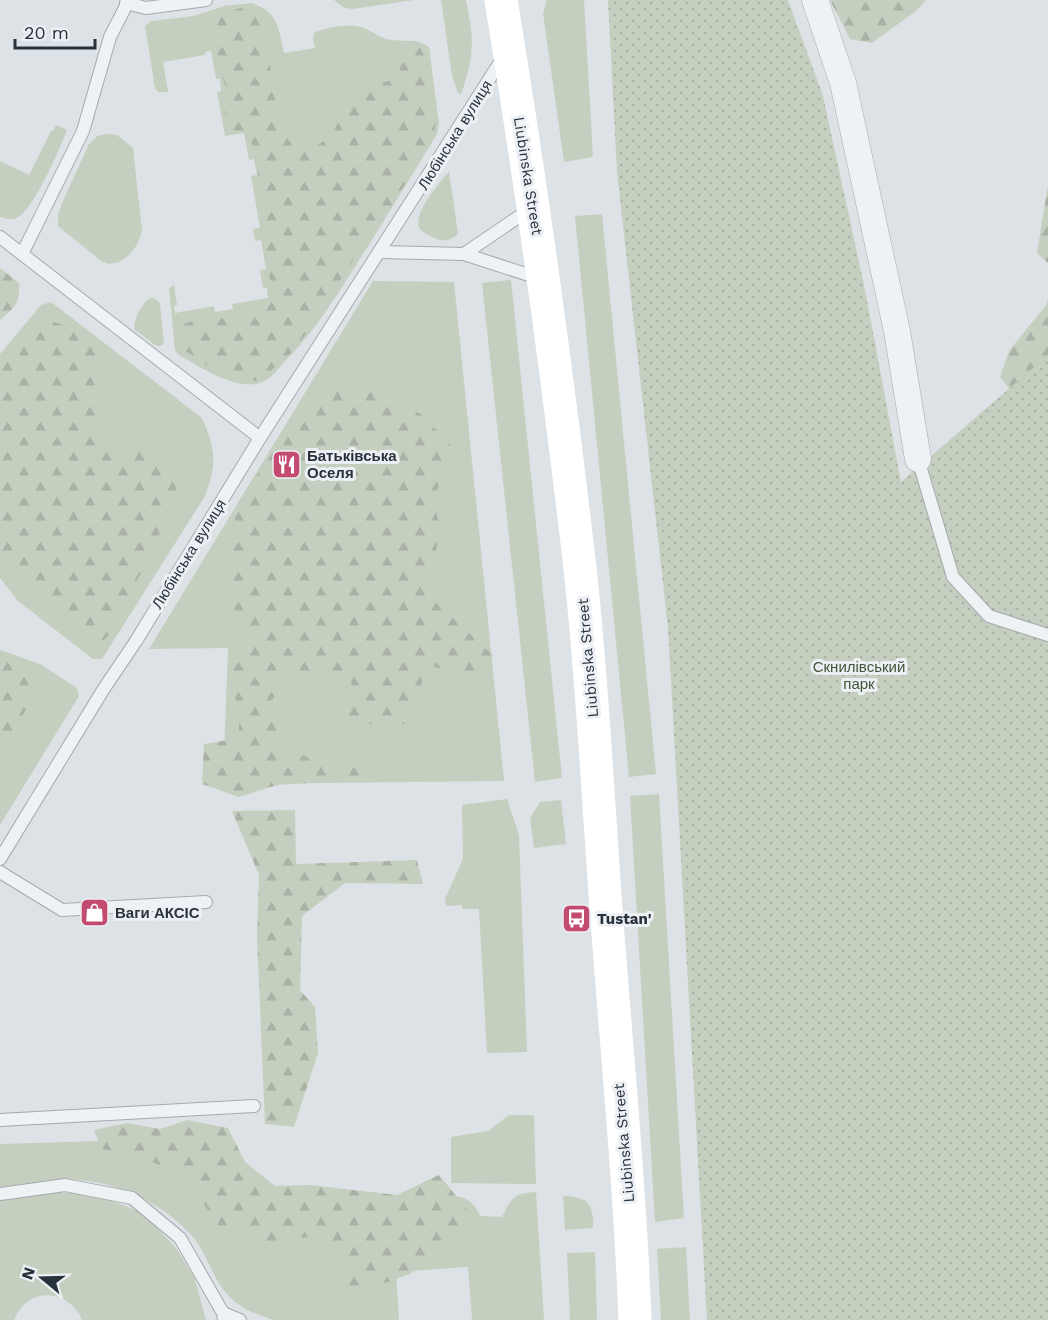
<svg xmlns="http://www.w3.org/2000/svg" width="1048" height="1320" font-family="'Work Sans',sans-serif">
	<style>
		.grass { fill: #c5cfbf }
		.forest { fill: url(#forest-firs) }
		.park { fill: url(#park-dots) }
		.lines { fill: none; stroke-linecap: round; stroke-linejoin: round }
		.lane-casing { stroke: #a3aaaf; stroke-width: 14 }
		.street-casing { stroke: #a3aaaf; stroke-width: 27 }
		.lane { stroke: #eff2f4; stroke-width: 12 }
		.street { stroke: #eff2f4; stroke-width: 26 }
		.secondary { stroke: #fff; stroke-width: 33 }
		.labels { text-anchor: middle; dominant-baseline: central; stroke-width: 6; stroke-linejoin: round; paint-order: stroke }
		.street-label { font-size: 15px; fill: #28323b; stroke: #ecf0f4 }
		.poi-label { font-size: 15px; font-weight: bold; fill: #28323b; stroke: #ecf0f4; text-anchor: start }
		.park-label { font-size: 15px; fill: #415537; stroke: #ecf0f4 }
	</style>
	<defs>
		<pattern id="forest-firs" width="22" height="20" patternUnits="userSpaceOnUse" patternTransform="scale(1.5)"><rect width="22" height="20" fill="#c5cfbf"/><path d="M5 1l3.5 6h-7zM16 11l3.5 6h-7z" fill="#a9b2a5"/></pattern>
		<pattern id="park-dots" width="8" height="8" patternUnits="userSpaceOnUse" patternTransform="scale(1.5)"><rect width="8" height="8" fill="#c5cfbf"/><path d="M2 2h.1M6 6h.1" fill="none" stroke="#a9b2a5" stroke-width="1.8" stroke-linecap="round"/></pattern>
	</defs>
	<rect width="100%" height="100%" fill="#dde2e6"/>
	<g class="grass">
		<polygon points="334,0 414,0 352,9 343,7"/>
		<path d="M441,0H466C474,41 475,54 461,94L458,93L452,76Z"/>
		<polygon points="547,0 584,0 593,157 564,162 543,13"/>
		<path d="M252,3C278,12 279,29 284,53L315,48L313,37L315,32C331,27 350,22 366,29C375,33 382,39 392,40C406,42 416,38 429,47L439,124L437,134C412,176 386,217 360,259C337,295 315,332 284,362C279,368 272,378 264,381C240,394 200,367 179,355L175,350L169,288L174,285L177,305L174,306L175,313L214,306L215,312L233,309L232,304L268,298L267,288H263L260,270L266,269L261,240L255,241L253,229L260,228L251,176L257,175L254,159L249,160L244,133L225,136L217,92L221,91L220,79H216L211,51L205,52V55L163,62L168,92H158L155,88L145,26L151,21L194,16L224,6Z"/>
		<path d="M56,125L67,130C59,150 35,207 18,217C12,221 7,219 0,217V161L29,175L51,131H53Z"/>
		<polygon points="106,134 117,135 133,148 142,231 137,245 128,256 119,262 109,264 101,261 58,226 58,214 63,201 89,144 97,136"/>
		<path d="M449,171L458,234C451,240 446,242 437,239C431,236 424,234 420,229C411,214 440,183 449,171Z"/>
		<polygon points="602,214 656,774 629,777 575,216"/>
		<polygon points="511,280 562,778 535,782 482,283"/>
		<polygon points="373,281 454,282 504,781 223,784 228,648 149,649"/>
		<path d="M150,298L155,299L160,303L164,344L160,346L155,345L134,329C134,319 141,304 150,298Z"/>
		<path d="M51,302L202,418C216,451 217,462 205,496L102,659H93L18,601L0,578V354L41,305Z"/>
		<polygon points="0,650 40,664 77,688 79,696 0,825"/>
		<polygon points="659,794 684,1218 655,1222 630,796"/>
		<polygon points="507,799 519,835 527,1052 487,1053 479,909 462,909 462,905 446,906 445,899 463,859 462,805"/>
		<polygon points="561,800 566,844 534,848 530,818 540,802"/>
		<polygon points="509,1115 534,1115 536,1184 451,1183 451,1137 488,1131"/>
		<path d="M99,1141L116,1142L212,1185L294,1233L357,1242L447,1195C463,1196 474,1200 480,1216L502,1217C512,1197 513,1194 536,1192L544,1320H472L468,1267L396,1272L399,1320H273C238,1308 226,1300 210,1266C205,1256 199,1243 191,1235C162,1202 112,1179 69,1180C46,1181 23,1185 0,1187V1144Z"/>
		<path d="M56,1192L97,1195L141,1212L176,1248L194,1277L206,1320H82C73,1296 39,1285 21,1308C18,1311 16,1316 14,1320H0V1198Z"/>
		<path d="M563,1196C587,1196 594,1204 593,1228L565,1230Z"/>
		<polygon points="686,1247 690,1320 661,1320 657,1249"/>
		<polygon points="595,1252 597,1320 570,1320 567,1253"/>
	</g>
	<g class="forest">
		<polygon points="830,0 926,0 916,11 872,43 850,39"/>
		<path d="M241,8L257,12L265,25L275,104L283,133L293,146L308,151C333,137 339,129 343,100L375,85L392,80L400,71L396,56L404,47L419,46L424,55L436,124L431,141L371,240L356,254L346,273L334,287L327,303L314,324L291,353L259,381L236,380L219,373L184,350L178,338L182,324L212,317L242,321L265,310L273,294L267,264L265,215L258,193V172L253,146L245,132L234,131C223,113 220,105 225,84L218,69V33L212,24L219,14Z"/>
		<polygon points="1048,185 1048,263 1037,253"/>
		<path d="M0,268L19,283C20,304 16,306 0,320Z"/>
		<polygon points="1048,296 1048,366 1015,396 1000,377 1009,351 1047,304"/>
		<path d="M54,322C104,338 105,370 101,415C100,423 99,435 103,442C106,446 111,449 114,451L129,447L156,450L172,463L178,483L150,560L131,589L113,632L104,640L92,642L62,618L55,616L29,590L0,566V370L12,349L39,323Z"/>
		<polygon points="336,390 377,393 421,414 456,451 433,497 440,529 428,595 493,655 479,674 455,674 429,665 404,724 365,724 335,718 338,702 352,694 351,679 325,673 290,671 270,704 283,748 310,758 373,770 388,778 277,785 239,797 202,784 204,744 239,738 239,712 230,678 245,640 234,608 230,557 237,504 309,400"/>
		<path d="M0,662C15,662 22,667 32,678L30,703L0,752Z"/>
		<polygon points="295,810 296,864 417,860 423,884 345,883 302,916 300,990 315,1007 318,1053 294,1127 265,1124 257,937 259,875 232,811"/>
		<polygon points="187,1120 228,1128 245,1162 275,1186 310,1185 397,1195 439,1175 467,1209 449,1243 410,1274 352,1295 340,1251 316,1236 286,1240 267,1252 253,1233 221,1230 201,1200 189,1174 126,1154 102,1149 94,1130 127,1123 160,1129"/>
	</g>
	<polygon class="park" points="608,0 788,0 823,96 865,290 901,482 1048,355 1048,1320 707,1320 668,628 617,171"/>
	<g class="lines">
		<defs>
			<g id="lane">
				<polyline points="126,3 146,8 206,0"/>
				<polyline points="0,237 260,438"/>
				<polyline points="381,252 464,254 541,279"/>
				<polyline points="22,254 83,131 110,37 129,0"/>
				<polyline points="464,254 530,209"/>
				<polyline points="918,459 953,577 989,616 1048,635"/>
				<polyline points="0,859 103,690 136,641 260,438 504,56"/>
				<polyline points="0,872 62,910 206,902"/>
				<polyline points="0,1120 254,1106"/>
				<polyline points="0,1194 65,1185 132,1198 180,1238 223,1313 224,1320"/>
				<polyline points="223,1313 240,1320"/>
			</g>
			<polyline id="street" points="815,0 843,83 897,331 918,459"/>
		</defs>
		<use href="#lane" class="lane-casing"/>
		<use href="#street" class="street-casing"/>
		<use href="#lane" class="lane"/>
		<use href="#street" class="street"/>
		<path class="secondary" d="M501,0C532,189 558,378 580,568C593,685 598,803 607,921C617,1054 630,1187 635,1320"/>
	</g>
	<defs>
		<symbol id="restaurant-square" viewBox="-11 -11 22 22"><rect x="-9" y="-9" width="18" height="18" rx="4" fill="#c24b6f" stroke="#ecf0f4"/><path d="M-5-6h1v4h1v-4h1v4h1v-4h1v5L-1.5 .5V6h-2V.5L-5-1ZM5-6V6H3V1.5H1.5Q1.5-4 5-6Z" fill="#fff"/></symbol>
		<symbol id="shop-square" viewBox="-11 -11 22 22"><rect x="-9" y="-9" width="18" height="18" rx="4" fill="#c24b6f" stroke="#ecf0f4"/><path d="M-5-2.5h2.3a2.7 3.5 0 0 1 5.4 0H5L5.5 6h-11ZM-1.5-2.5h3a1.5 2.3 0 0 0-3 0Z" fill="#fff"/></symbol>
		<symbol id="bus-square" viewBox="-11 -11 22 22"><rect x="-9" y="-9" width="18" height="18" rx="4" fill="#c24b6f" stroke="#ecf0f4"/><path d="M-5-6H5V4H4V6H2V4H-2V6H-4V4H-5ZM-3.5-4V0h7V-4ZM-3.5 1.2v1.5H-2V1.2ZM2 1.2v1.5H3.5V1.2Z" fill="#fff"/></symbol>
	</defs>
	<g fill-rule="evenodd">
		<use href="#restaurant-square" x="270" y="448" width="33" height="33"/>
		<use href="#shop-square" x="78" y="896" width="33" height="33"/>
		<use href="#bus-square" x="560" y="902" width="33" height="33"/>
	</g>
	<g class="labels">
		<g class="street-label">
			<text transform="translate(455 135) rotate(-58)">Любінська вулиця</text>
			<text transform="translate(528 176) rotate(81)">Liubinska Street</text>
			<text transform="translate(189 554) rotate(-58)">Любінська вулиця</text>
			<text transform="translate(588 658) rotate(-95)">Liubinska Street</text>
			<text transform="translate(624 1143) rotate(-95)">Liubinska Street</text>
		</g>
		<g class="poi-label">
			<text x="307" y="456">Батьківська<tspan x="307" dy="17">Оселя</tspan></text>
			<text x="115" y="913">Ваги АКСІС</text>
			<text x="597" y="919">Tustan'</text>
		</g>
		<g class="park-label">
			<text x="859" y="667">Скнилівський<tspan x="859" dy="17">парк</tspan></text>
		</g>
	</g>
	<g transform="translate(42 1278) rotate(289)" stroke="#ecf0f4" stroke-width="4.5" paint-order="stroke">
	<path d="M0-4.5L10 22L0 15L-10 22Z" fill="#28323b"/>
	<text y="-9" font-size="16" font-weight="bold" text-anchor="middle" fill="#28323b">N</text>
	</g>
	<path d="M15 39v9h80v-9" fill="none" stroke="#28323b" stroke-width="3"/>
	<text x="24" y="39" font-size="18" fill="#28323b" stroke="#ecf0f4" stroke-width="4.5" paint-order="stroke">20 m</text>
</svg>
